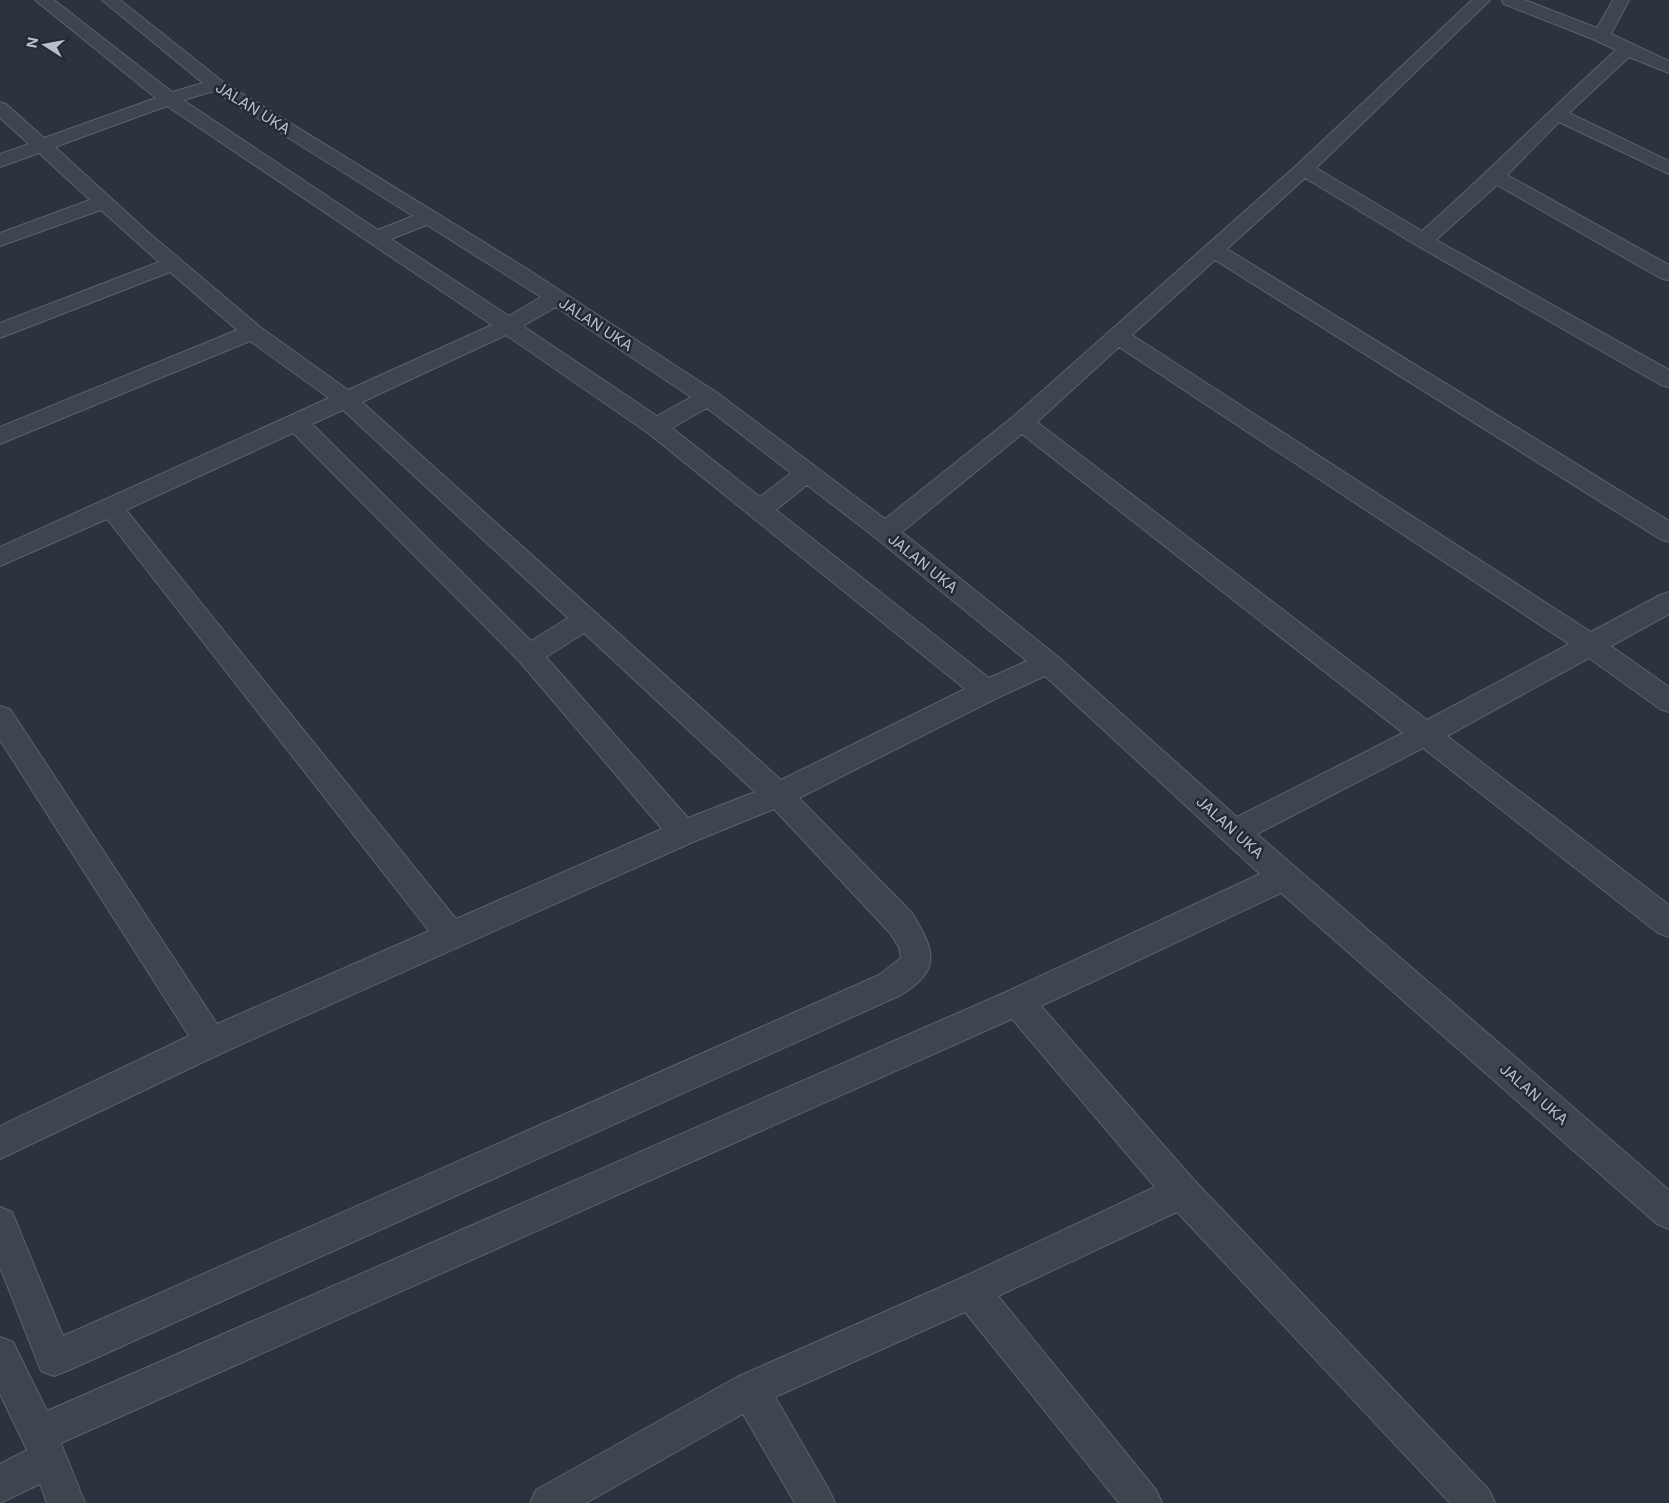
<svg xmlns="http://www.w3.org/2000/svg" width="1669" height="1503" font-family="Inter,sans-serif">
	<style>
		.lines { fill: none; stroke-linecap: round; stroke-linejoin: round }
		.minor-casing { stroke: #5b636c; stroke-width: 2 }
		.minor { fill: #3d454f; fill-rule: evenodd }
		.labels { text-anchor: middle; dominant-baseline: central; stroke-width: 5; stroke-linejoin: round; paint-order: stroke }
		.street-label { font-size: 15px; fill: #bac0c9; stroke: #222a34 }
	</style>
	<rect width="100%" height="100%" fill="#2a333e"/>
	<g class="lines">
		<defs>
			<path id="minor" d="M35,0H54L172,92L203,83L102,0H120L222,81L524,267L716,392L885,519L1014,416L1297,165L1472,0H1490L1316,168L1422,231C1488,172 1550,110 1616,50L1595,40L1504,4L1502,0H1525L1597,28L1613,0H1629L1611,34L1669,61V73L1629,57L1569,113L1669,161V174L1559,122L1507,175L1669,265V280L1662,279L1497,185L1436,240L1669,370V387L1661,385L1416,245L1305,178L1227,249L1669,521V542L1660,539L1215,260L1132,335L1591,632L1660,595L1669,592V614L1611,646L1669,687V712L1660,709L1589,658L1447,736L1669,905V937L1658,933L1423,748L1257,834L1669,1190V1229L1657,1224L1281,893L1041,1006L1194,1180L1489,1490L1495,1503H1450L1177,1212L998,1296L1156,1490L1162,1503H1119L965,1312L775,1397L829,1490L835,1503H795L743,1414L586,1503H530L536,1490L737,1377L959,1279L1155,1187L1012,1019L61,1443L85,1503H47L40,1484L0,1503V1464L27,1450L0,1394V1337L13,1342L47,1411L1006,992L1260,874L1045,676L995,699L799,798L912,913C934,950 943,969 901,995L67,1371L54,1376L41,1371L0,1267V1207L12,1212L63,1336L879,975L901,958L899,947L890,933L774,809L693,842L222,1053L0,1159V1126L189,1036L0,740V706L10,709L217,1024L429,931L107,519L0,566V547L329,398L250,341L0,444V427L237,330L170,272L0,338V323L159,262L101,210L0,246V233L90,200L39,153L0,167V154L29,144L0,118V102L6,104L44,138L156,98ZM214,91L413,216L378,230L183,100ZM167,106L492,325L348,390L260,327L149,233L55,147ZM427,225L541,297L509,316L391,239ZM556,307L691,397L657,416L523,326ZM506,335L648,433L965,689L781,780L362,402ZM1119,347L1569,644L1427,720L1037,422ZM707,408L791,473L760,497L672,428ZM343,410L568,618L531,641L312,424ZM293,433L520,662L662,829L456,919L126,510ZM1022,434L1403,733L1237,817L1057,656L902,532ZM807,485L876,538L1027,661L989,678L776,510ZM584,633L755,792L688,818L546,657Z"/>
		</defs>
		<use href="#minor" class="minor-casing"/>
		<use href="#minor" class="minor"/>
	</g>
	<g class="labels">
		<g class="street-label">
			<text transform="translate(253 108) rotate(32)">JALAN UKA</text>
			<text transform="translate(596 324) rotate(33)">JALAN UKA</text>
			<text transform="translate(923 563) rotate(39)">JALAN UKA</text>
			<text transform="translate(1230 827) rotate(42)">JALAN UKA</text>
			<text transform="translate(1534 1094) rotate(41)">JALAN UKA</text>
		</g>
	</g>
	<g transform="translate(45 45) rotate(281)" stroke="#222a34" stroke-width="4" paint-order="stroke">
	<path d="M0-4L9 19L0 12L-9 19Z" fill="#bac0c9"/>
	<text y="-8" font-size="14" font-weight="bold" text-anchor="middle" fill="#bac0c9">N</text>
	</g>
</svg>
